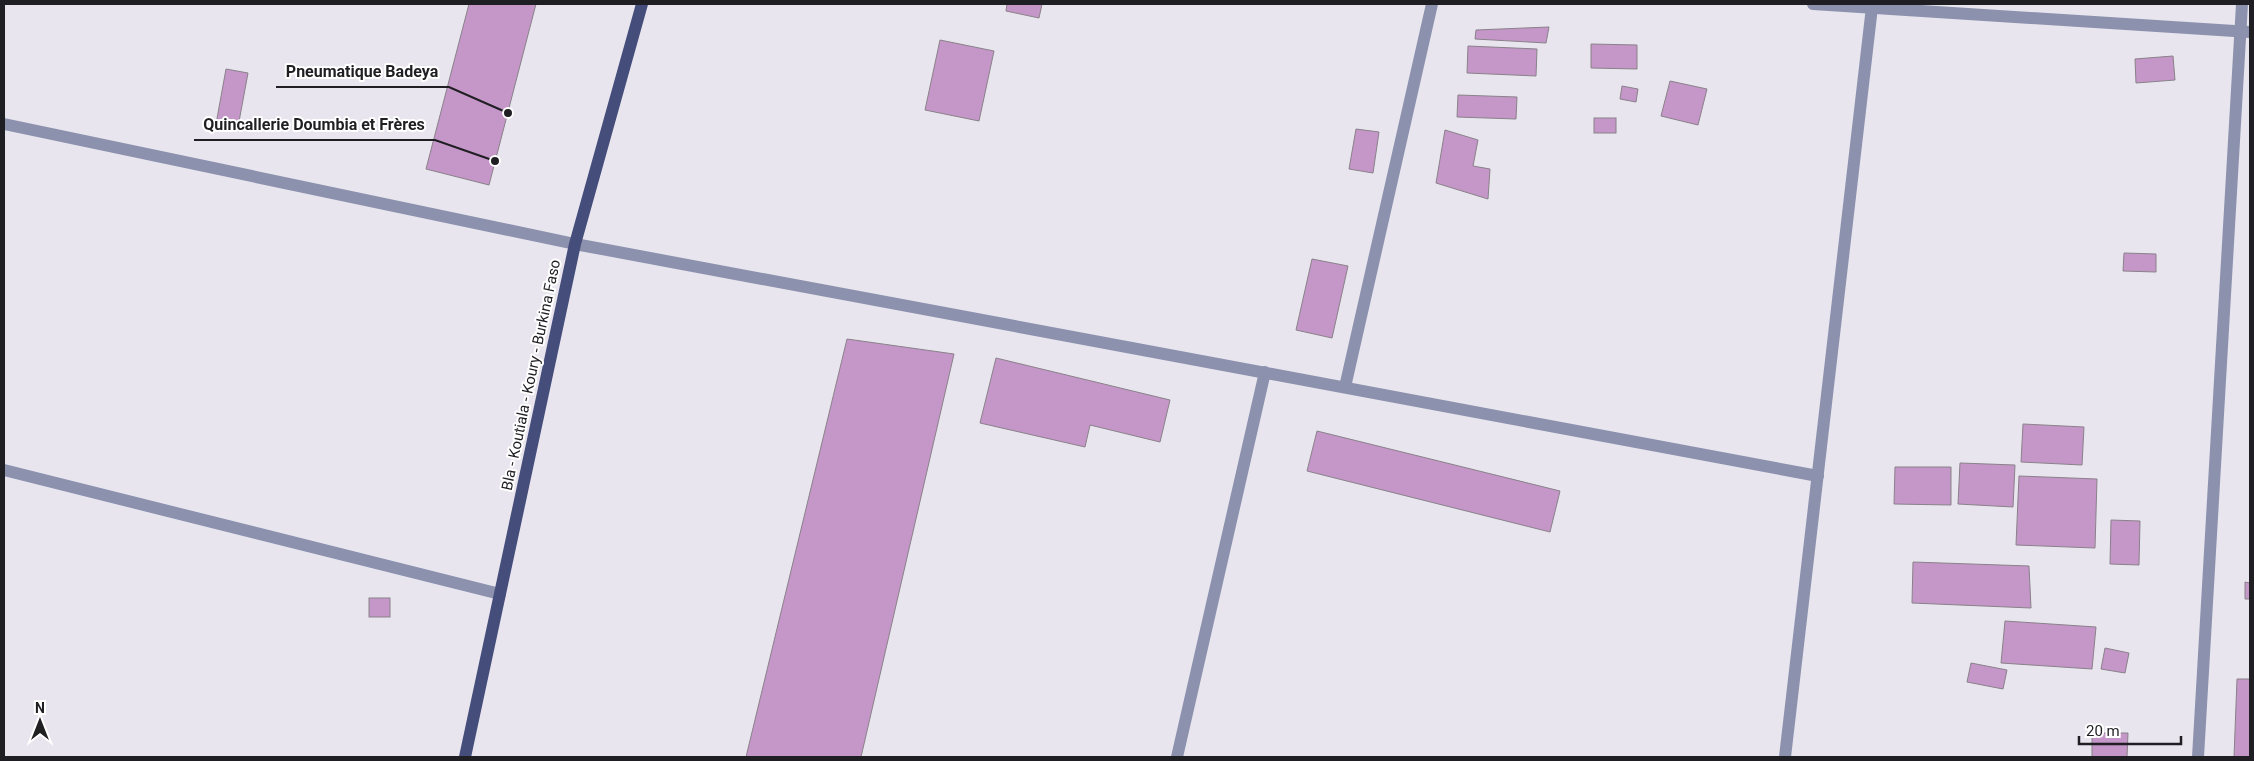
<svg xmlns="http://www.w3.org/2000/svg" width="2254" height="761" font-family="Roboto,sans-serif">
	<style>
		.building { fill: #c596c8; stroke: #898289 }
		.lines { fill: none; stroke-linecap: round; stroke-linejoin: round }
		.minor { stroke: #8c92ad; stroke-width: 12 }
		.major { stroke: #454d7a; stroke-width: 12 }
		.labels { text-anchor: middle; dominant-baseline: central; stroke-width: 4; stroke-linejoin: round; paint-order: stroke }
		.street-label { font-size: 15px; fill: #1f1e22; stroke: #fff }
		.leader { fill: none; stroke: #1f1e22; stroke-width: 2 }
		.callout-dot { fill: #1f1e22; stroke: #fff; stroke-width: 2 }
		.callout-label { font-size: 16px; text-anchor: middle; font-weight: bold; fill: #1f1e22; stroke: #fff; stroke-width: 4; stroke-linejoin: round; paint-order: stroke }
	</style>
	<rect width="100%" height="100%" fill="#e8e5ef"/>
	<g class="building">
		<polygon points="469,4 536,4 489,185 426,169"/>
		<polygon points="1007,4 1042,4 1039,18 1006,11"/>
		<polygon points="1549,27 1546,43 1475,39 1476,30"/>
		<polygon points="940,40 994,51 979,121 925,110"/>
		<polygon points="1591,44 1637,45 1637,69 1591,68"/>
		<polygon points="1468,46 1537,49 1536,76 1467,73"/>
		<polygon points="2173,56 2175,80 2136,83 2135,59"/>
		<polygon points="226,69 248,73 238,127 216,124"/>
		<polygon points="1670,81 1707,89 1698,125 1661,116"/>
		<polygon points="1622,86 1638,89 1636,102 1620,99"/>
		<polygon points="1458,95 1517,97 1516,119 1457,117"/>
		<rect x="1594" y="118" width="22" height="15"/>
		<polygon points="1356,129 1379,132 1373,173 1349,169"/>
		<polygon points="1445,130 1478,140 1473,166 1490,169 1488,199 1436,183"/>
		<polygon points="2124,253 2156,254 2156,272 2123,271"/>
		<polygon points="1312,259 1348,266 1332,338 1296,330"/>
		<polygon points="847,339 954,354 861,757 746,757"/>
		<polygon points="996,358 1170,400 1160,442 1090,425 1085,447 980,423"/>
		<polygon points="2023,424 2084,427 2082,465 2021,462"/>
		<polygon points="1317,431 1560,491 1550,532 1307,471"/>
		<polygon points="1960,463 2015,465 2013,507 1958,504"/>
		<polygon points="1895,467 1951,467 1951,505 1894,504"/>
		<polygon points="2019,476 2097,479 2095,548 2016,545"/>
		<polygon points="2111,520 2140,521 2139,565 2110,564"/>
		<polygon points="1913,562 2029,566 2031,608 1912,603"/>
		<polygon points="2245,582 2250,583 2250,599 2245,599"/>
		<rect x="369" y="598" width="21" height="19"/>
		<polygon points="2005,621 2096,627 2092,669 2001,663"/>
		<polygon points="2105,648 2129,653 2125,673 2101,669"/>
		<polygon points="1971,663 2007,670 2003,689 1967,682"/>
		<polygon points="2237,679 2250,679 2250,757 2234,757"/>
		<polygon points="2092,733 2128,733 2127,757 2092,757"/>
	</g>
	<g class="lines">
		<g class="minor">
			<polyline points="1813,4 2250,32"/>
			<polyline points="4,124 575,244 1818,476"/>
			<polyline points="1345,387 1432,4"/>
			<polyline points="4,470 500,594"/>
			<polyline points="1177,757 1265,372"/>
			<polyline points="1785,757 1872,7"/>
			<polyline points="2198,757 2242,4"/>
		</g>
		<polyline class="major" points="465,757 575,244 642,4"/>
	</g>
	<g class="labels">
		<g class="street-label">
			<text transform="translate(531 375) rotate(-78)">Bla - Koutiala - Koury - Burkina Faso</text>
		</g>
	</g>
	<path class="leader" d="M508 113L449 87H276M495 161L435 140H194"/>
	<g class="callout-dot">
		<circle cx="508" cy="113" r="5"/>
		<circle cx="495" cy="161" r="5"/>
	</g>
	<g class="callout-label">
		<text x="362" y="77">Pneumatique Badeya</text>
		<text x="314" y="130">Quincallerie Doumbia et Frères</text>
	</g>
	<rect width="2254" height="761" fill="none" stroke="#1f1e22" stroke-width="10"/>
	<g transform="translate(40 721)" stroke="#ffffff" stroke-width="4" paint-order="stroke">
	<path d="M0-4L9 19L0 12L-9 19Z" fill="#1f1e22"/>
	<text y="-8" font-size="14" font-weight="bold" text-anchor="middle" fill="#1f1e22">N</text>
	</g>
	<path d="M2079 736v8h102v-8" fill="none" stroke="#1f1e22" stroke-width="2.5"/>
	<text x="2086" y="736" font-size="15" fill="#1f1e22" stroke="#ffffff" stroke-width="4" paint-order="stroke">20 m</text>
</svg>
